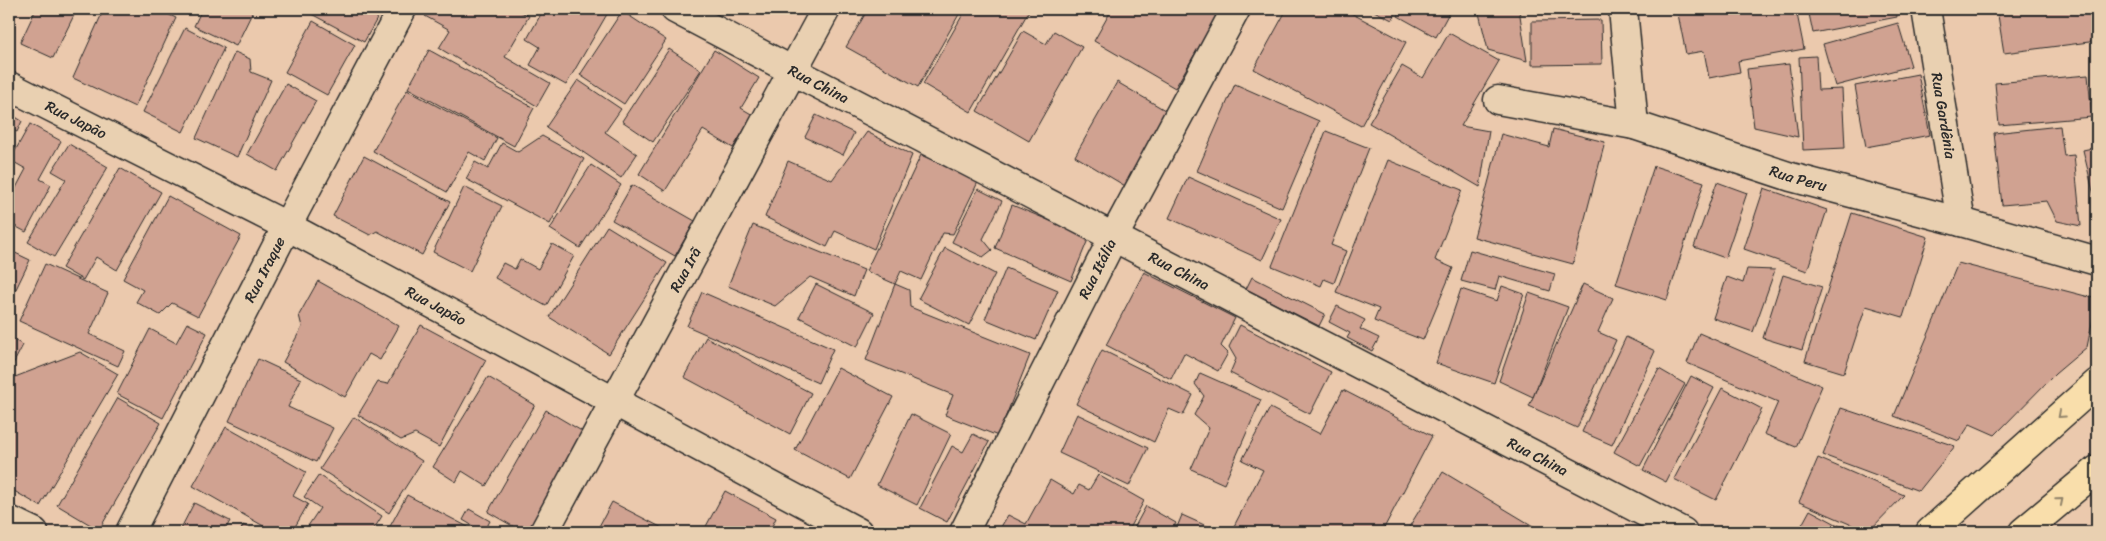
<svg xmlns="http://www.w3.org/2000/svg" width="2106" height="541" font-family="Sriracha,sans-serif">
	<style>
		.building { fill: #d0a291; stroke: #2b2b2b }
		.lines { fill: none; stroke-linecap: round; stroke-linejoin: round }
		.minor-casing { stroke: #2b2b2b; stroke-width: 31 }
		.primary-casing { stroke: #2b2b2b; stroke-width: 31 }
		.minor { stroke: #e9d0b1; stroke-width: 28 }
		.primary { stroke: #f9deab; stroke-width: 28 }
		.oneway { stroke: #92846b }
		.labels { text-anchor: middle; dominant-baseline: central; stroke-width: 4; stroke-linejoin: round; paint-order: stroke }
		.street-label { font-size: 15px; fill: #2b2b2b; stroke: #e9d0b1 }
	</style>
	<rect width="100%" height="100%" fill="#ebc9ad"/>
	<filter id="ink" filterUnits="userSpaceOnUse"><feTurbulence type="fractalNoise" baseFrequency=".02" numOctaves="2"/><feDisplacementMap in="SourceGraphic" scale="10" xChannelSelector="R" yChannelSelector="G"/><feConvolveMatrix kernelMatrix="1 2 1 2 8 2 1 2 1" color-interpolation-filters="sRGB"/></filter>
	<g filter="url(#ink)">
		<g class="building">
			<polygon points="36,9 77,9 53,58 20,43"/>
			<polygon points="104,9 157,9 176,18 135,107 73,78"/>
			<polygon points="202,9 254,9 236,46 194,26"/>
			<polygon points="302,9 367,9 366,10 378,17 364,42"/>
			<polygon points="429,9 516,9 529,16 505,57 550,83 537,106 439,48 450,30 425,16"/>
			<polygon points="532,9 610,9 566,85 530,65 540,47 527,39 541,14"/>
			<polygon points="868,9 962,9 918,87 846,47"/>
			<polygon points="966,9 1030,9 971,112 923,84"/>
			<polygon points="1112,9 1204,9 1217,16 1175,88 1094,41"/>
			<polygon points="1287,9 1343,9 1406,42 1361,126 1254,69"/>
			<polygon points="1370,9 1398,9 1392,20"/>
			<polygon points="1402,9 1451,9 1436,37 1398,16"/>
			<polygon points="1478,9 1519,9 1527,61 1488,50"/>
			<polygon points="1677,9 1796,9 1804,49 1738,61 1740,72 1709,78 1704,51 1686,54"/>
			<polygon points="1808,9 1896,9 1897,17 1813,33"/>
			<polygon points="1997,9 2096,9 2097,41 2004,53"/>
			<polygon points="622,11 666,40 624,104 580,75"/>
			<polygon points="1601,20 1602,64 1532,65 1532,21"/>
			<polygon points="313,21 355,45 327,95 285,72"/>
			<polygon points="1898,23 1911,66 1835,86 1823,44"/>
			<polygon points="185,28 224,48 183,132 143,112"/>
			<polygon points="1023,31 1046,44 1054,31 1082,47 1029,141 977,111"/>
			<polygon points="1449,33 1499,61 1461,126 1489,131 1480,187 1369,123 1402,66 1423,78"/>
			<polygon points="669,49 701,70 653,142 622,121"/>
			<polygon points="429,50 534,108 514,146 408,88"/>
			<polygon points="714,50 759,78 741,108 753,115 733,148 703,130 665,191 639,174"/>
			<polygon points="235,52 250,59 251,72 271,80 237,157 196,138"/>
			<polygon points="1816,56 1818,90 1842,89 1845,148 1803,150 1799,57"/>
			<polygon points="1789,64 1798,137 1754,127 1747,69"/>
			<polygon points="1918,74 1930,135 1866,147 1855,86"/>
			<polygon points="2088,75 2092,117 1999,125 1995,83"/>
			<polygon points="578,80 621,109 605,132 637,154 621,178 546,127"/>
			<polygon points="1117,82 1170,113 1127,187 1075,156"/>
			<polygon points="286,84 316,101 277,171 247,154"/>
			<polygon points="1235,84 1319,121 1282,208 1197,171"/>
			<polygon points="407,90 497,138 485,161 469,152 447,192 373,151"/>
			<polygon points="9,113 22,121 17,132 9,128"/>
			<polygon points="816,115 854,133 843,155 805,137"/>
			<polygon points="30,124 61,141 40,179 51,185 26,232 9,223 9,201 26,169 10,160"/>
			<polygon points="2060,126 2064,156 2074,155 2081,226 2057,221 2047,201 2002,205 1994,133"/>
			<polygon points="1553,129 1605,142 1573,264 1474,237 1501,134 1549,147"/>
			<polygon points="1326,131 1369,148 1331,245 1346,251 1334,283 1324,279 1321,286 1272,266"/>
			<polygon points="867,132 912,155 874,249 835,231 827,247 765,217 788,161 832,180"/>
			<polygon points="542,136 584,159 550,224 466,179 475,162 488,169 502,143 518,152"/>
			<polygon points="69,144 108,167 54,257 28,242 66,179 52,171"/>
			<polygon points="2097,147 2097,208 2083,150"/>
			<polygon points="921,155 978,182 953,234 943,233 921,280 901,271 895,284 866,271"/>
			<polygon points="364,156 450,202 422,255 377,231 370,235 333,216"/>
			<polygon points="1388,160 1462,190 1435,260 1453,268 1423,340 1374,321 1379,309 1336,292"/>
			<polygon points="591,165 621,185 580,248 550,229"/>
			<polygon points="1654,166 1704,182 1667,300 1616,284"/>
			<polygon points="120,168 161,192 117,270 96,257 83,280 62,268"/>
			<polygon points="1188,177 1281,219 1262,260 1169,218"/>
			<polygon points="1717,182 1747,193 1725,258 1694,247"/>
			<polygon points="632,185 695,221 675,256 612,220"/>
			<polygon points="464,187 502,206 470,271 433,252"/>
			<polygon points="1764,188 1827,210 1807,271 1744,249"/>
			<polygon points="978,189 1002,201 983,239 992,250 983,257 952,242"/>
			<polygon points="168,196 241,236 198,316 172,303 160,315 136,302 143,290 123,279"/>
			<polygon points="1012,205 1089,237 1071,281 995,248"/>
			<polygon points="1852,213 1928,237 1903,317 1866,306 1844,373 1805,361"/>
			<polygon points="753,225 864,270 854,296 810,277 775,306 728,286"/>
			<polygon points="607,226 667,263 609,354 549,317"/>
			<polygon points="552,244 574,256 546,306 495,278 503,263 515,269 520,259 538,269"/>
			<polygon points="945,248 995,274 969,325 918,299"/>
			<polygon points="9,250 30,260 16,289 9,285"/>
			<polygon points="1470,250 1555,274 1550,291 1499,276 1495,290 1461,281"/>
			<polygon points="1958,263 2097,299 2087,347 2055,374 1995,435 1970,424 1959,441 1894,416"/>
			<polygon points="45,264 108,293 89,334 125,351 118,366 19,321"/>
			<polygon points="1006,268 1058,290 1036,340 985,319"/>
			<polygon points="1747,269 1775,270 1753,332 1713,318 1727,277 1743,283"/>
			<polygon points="1144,272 1235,318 1221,346 1228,353 1218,371 1184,353 1171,379 1106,345"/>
			<polygon points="1783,275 1822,287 1802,350 1763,338"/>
			<polygon points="1252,277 1325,314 1319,326 1246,289"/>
			<polygon points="318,281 399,326 380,360 369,354 345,397 283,362 302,327 299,315"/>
			<polygon points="816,284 874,313 857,347 799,317"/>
			<polygon points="895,284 909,290 910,307 1030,355 998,436 945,415 953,395 866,360"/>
			<polygon points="1583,284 1613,298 1598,332 1616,340 1577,428 1529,406"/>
			<polygon points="1502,286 1524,294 1494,383 1436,363 1461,289 1497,301"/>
			<polygon points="702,292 833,349 818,383 687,326"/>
			<polygon points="1529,293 1568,307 1533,397 1499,381"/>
			<polygon points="1337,306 1365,320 1360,329 1379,338 1372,351 1347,338 1350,333 1329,322"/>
			<polygon points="187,323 207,333 163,418 117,394 150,329 176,343"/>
			<polygon points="421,325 486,360 439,447 415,434 401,440 358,415 378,382 388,384"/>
			<polygon points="1240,325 1331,372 1310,414 1230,373 1236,359 1229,347"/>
			<polygon points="1699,333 1822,386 1796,447 1764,434 1778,402 1687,363"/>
			<polygon points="9,337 23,345 9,372"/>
			<polygon points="706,337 811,393 790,434 684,377"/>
			<polygon points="1626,337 1655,351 1612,445 1582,432"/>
			<polygon points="1102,350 1193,395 1183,415 1169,409 1154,442 1076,404"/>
			<polygon points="80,352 118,374 40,506 9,488 9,388 15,377"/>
			<polygon points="258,359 301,379 288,407 333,428 316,462 229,421"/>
			<polygon points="838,368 893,397 850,479 795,450"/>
			<polygon points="1659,369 1685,384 1640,466 1614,452"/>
			<polygon points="1200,373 1261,400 1224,484 1191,469 1209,428 1194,415 1204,396 1195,384"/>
			<polygon points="1691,376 1714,388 1666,482 1643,470"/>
			<polygon points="488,377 535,405 486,486 462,471 456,482 433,467"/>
			<polygon points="1722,388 1762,409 1716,500 1674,479"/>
			<polygon points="1343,390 1432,436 1382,532 1237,532 1232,530 1263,470 1242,460 1270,408 1320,434"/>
			<polygon points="118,398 161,423 99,530 57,505"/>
			<polygon points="1841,408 1955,446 1919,491 1823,455"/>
			<polygon points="546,410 585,433 529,532 523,532 488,512"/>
			<polygon points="911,414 951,434 917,505 877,485"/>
			<polygon points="1077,414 1148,448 1129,486 1059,453"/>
			<polygon points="354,417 422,461 389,513 320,469"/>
			<polygon points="226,427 306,472 293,496 308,504 292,532 274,532 193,486"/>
			<polygon points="973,434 989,442 947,522 920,508 952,446 963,452"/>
			<polygon points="1818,458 1904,495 1868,532 1799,502"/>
			<polygon points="1443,472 1543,532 1406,532"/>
			<polygon points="319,475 382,516 372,532 304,532 320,508 304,497"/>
			<polygon points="1098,475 1144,501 1127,532 998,532 1008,515 1026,524 1050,480 1074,494 1079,485 1089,490"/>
			<polygon points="725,491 776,518 769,532 703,532"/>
			<polygon points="407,495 468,527 465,532 387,532"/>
			<polygon points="612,502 670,532 596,532"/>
			<polygon points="194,503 230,521 224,532 179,532"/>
			<polygon points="1146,506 1176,523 1171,532 1132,532"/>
			<polygon points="469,509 490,521 484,532 470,532 473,526 463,520"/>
			<polygon points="1810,510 1851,532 1798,532"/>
			<polygon points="1182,515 1220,532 1175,532"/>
			<polygon points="243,525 257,532 240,532"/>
		</g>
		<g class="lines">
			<defs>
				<g id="minor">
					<path id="s1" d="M675,9L793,71L1683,532"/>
					<polyline points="1623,9 1634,125"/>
					<path id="s2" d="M1926,9L1961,222"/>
					<path id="s3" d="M9,86L287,226L858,532"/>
					<path id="s4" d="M1498,100L1634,125L1791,177L1961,222L2097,261"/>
					<polyline points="9,520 34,532"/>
					<path id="s5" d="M130,532L287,226L402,9"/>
					<path id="s6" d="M544,532L826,9"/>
					<path id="s7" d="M964,532L1113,238L1236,9"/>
				</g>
				<g id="primary">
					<polyline points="1930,532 2097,383"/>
					<polyline points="2023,532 2097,470"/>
				</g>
			</defs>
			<use href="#minor" class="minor-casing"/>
			<use href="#primary" class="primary-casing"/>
			<use href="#minor" class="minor"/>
			<use href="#primary" class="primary"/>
		</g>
		<defs><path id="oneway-chevron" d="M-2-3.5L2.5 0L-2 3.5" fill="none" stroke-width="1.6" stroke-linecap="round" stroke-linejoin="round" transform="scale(1.25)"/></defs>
		<g class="oneway">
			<use href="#oneway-chevron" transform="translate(2061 415) rotate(138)"/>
			<use href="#oneway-chevron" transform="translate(2060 501) rotate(-40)"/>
		</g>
	</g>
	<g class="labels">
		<g class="street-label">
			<text stroke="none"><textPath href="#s1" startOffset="162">Rua China</textPath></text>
			<text stroke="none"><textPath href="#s2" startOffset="108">Rua Gardênia</textPath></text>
			<text stroke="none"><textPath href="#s3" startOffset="75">Rua Japão</textPath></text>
			<text stroke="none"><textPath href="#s4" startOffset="311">Rua Peru</textPath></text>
			<text stroke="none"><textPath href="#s7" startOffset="295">Rua Itália</textPath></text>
			<text stroke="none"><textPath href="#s5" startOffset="295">Rua Iraque</textPath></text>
			<text stroke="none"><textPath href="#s6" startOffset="298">Rua Irã</textPath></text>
			<text stroke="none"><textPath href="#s1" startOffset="568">Rua China</textPath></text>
			<text stroke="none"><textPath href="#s3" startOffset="480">Rua Japão</textPath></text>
			<text stroke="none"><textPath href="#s1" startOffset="972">Rua China</textPath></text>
		</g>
	</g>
	<rect width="2106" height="541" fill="none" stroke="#e9d0b1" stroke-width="30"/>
	<rect x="15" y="15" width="2076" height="511" fill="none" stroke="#2b2b2b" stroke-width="2" filter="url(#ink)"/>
</svg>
